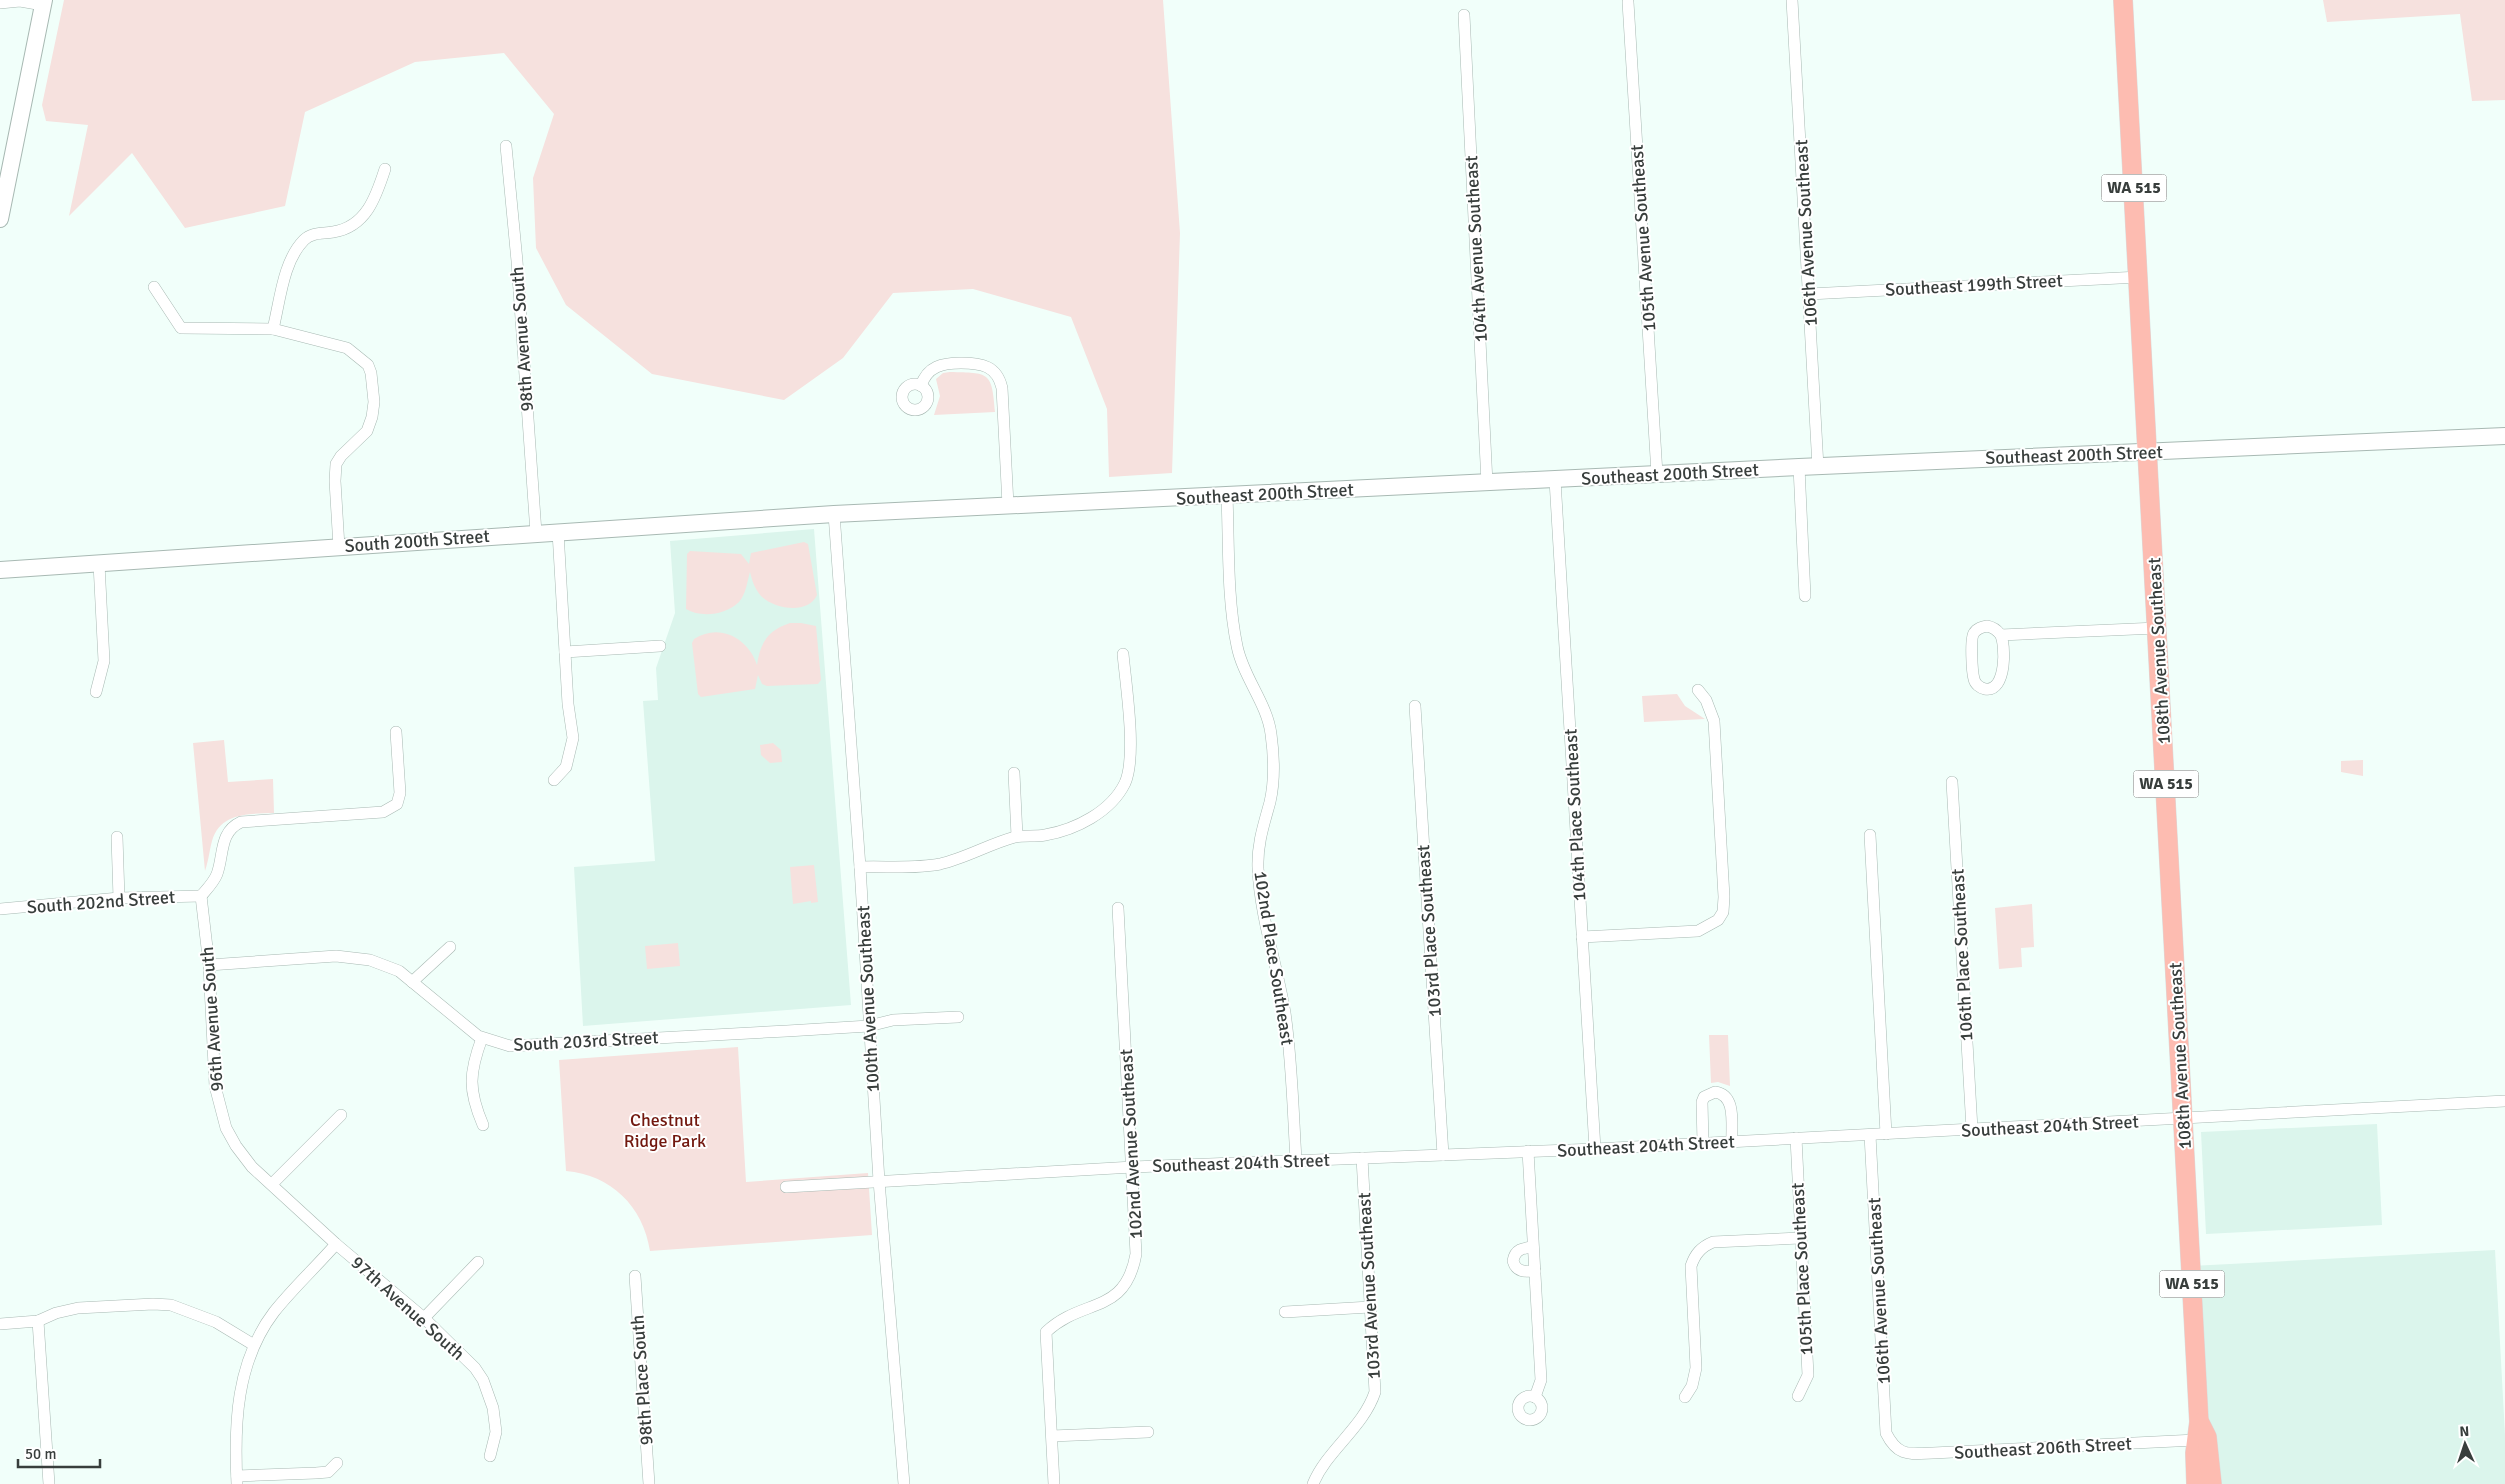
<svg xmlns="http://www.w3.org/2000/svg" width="2505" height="1484" font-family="Signika,sans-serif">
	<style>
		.built { fill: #dbf5ec }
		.green { fill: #f6e1de }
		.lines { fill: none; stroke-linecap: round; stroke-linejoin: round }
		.street-casing { stroke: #a8b9b3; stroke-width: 12 }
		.secondary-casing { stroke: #a8b9b3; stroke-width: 18 }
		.primary-casing { stroke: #dbdcdc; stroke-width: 20 }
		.street { stroke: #fff; stroke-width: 11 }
		.secondary { stroke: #fff; stroke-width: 16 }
		.primary { stroke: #fdbcb1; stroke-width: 19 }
		.labels { text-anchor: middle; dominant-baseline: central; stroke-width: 4; stroke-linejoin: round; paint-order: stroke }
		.shield { fill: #fff; stroke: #747876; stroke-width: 1 }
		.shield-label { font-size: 16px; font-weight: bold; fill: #383e3c }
		.street-label { font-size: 18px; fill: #383e3c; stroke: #fff }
		.park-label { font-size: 18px; fill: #72180f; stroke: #fff }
	</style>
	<rect width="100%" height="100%" fill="#f1fffa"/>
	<g class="built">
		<polygon points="814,529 851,1005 583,1026 574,867 655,861 643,701 658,700 656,668 675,613 670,541"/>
		<polygon points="2377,1124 2382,1225 2206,1234 2201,1132"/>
		<polygon points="2495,1250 2505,1435 2505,1484 2203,1484 2191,1266"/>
	</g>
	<g class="green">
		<polygon points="64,0 1163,0 1180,233 1172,473 1109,477 1107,409 1071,317 973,289 893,293 843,358 784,400 652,374 566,305 536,248 533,178 554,114 504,53 415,62 305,112 285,206 185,228 132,153 69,216 88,125 46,121 42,105"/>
		<polygon points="2323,0 2505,0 2505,100 2472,101 2460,14 2327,22"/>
		<path d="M950,372C989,373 992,371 995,412L934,415L940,396L936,379L943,373Z"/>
		<path d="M804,542L808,544L817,595C808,615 774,609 761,596C755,589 752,581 750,572C747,582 746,594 739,602C726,615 701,618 686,609L687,554L690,551L741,554L749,564L751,553Z"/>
		<path d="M790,623H801L816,626L821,680L818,684L767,686L762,684L758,675L755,689L701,697L698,694L692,643L694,639C720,622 749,639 757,665C760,643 768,630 790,623Z"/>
		<polygon points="1677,694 1685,706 1705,719 1644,722 1642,696"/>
		<path d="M224,740L228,782L273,779L274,813C250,814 220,812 212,841C209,852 209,859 205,871L193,743Z"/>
		<polygon points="773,743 781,750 782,762 770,763 761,755 760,745"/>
		<polygon points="2363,760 2363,776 2341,772 2341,761"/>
		<polygon points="814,865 818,902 811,903 811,901 793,904 790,867"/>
		<polygon points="2032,904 2034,947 2021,948 2022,967 1999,969 1995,908"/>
		<polygon points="678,943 680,966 647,969 645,946"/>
		<polygon points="1709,1035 1728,1035 1730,1086 1718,1082 1711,1083"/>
		<path d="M738,1047L746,1182L868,1173L872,1235L650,1251C643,1206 611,1175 566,1171L559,1060Z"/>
	</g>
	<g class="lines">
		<defs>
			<g id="street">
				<polyline points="1792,0 1818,467"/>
				<polyline points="1628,2 1657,474"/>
				<polyline points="0,3 20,1 43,5"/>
				<polyline points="1464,15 1487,483"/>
				<polyline points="506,146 517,261 536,533"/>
				<polyline points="154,287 181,328 273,329 347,348 368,365 371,373 374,402 372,417 367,431 341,456 336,464 335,481 339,547"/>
				<polyline points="1809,294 2139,277"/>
				<path d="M273,329C280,301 283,261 304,240C312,232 323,234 333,232C366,227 376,197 385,169"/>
				<circle cx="915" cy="397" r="13"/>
				<path d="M921,386C927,366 943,363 961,363C982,363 997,366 1002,388L1008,505"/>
				<polyline points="1799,467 1805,596"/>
				<polyline points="1555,480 1595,1149"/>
				<path d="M1227,496C1229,545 1227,598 1237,646C1243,677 1267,703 1271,734C1274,756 1275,780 1270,802C1264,824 1257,844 1258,868C1260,917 1277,964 1285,1013C1292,1061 1293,1111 1296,1160"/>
				<polyline points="834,514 860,867 879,1181 904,1484"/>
				<path d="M1987,626C1992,627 1996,629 2000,634C2006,643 2007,693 1985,689C1980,688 1975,684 1974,679C1972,672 1970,638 1974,633C1977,628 1982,627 1987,626Z"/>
				<polyline points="2001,635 2157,628"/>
				<polyline points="565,652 660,646"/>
				<polyline points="96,692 104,661 99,564"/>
				<polyline points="1415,706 1443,1155"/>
				<polyline points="1014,773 1017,836"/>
				<polyline points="554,780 566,767 573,738 568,704 558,532"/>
				<polyline points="1952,782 1972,1129"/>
				<polyline points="1870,835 1886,1134"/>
				<polyline points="117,837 119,898"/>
				<path d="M860,867C885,866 915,869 940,864C966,858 989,844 1015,837C1025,835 1035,837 1045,835C1075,830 1111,812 1125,783C1137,756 1126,686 1123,654"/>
				<polyline points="201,896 209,965 215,1086 226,1128 236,1146 252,1167 336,1244 424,1318 475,1368 483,1380 493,1408 496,1432 490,1456"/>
				<path d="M201,896C207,889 214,882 217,874C224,855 219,832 241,822L383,812L397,804L400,793L396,732"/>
				<polyline points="0,909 119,898 201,896"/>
				<polyline points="1582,937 1698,931 1718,920 1723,912 1724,897 1714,721 1706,700 1698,690"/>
				<polyline points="209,965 336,956 370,960 399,971 478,1036 510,1046 787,1031 869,1026 893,1020 958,1017"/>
				<polyline points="412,982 450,947"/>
				<path d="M482,1038C469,1073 468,1090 483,1125"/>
				<path d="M1870,1135L1886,1433C1898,1457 1909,1454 1933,1453L2196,1440"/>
				<polyline points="1796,1138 1808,1375 1798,1396"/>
				<path d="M1703,1143L1702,1102L1704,1097L1715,1092C1737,1095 1731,1125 1732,1142"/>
				<polyline points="1528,1151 1541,1380 1535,1397"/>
				<polyline points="272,1184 341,1115"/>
				<polyline points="786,1187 1133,1167 1595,1149 2505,1101"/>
				<path d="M1533,1247C1523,1248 1515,1249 1513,1261C1516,1272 1525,1272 1535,1271"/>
				<polyline points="635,1276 649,1484"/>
				<polyline points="1285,1312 1370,1307"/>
				<polyline points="424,1318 478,1262"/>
				<polyline points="38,1321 49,1484"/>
				<polyline points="0,1324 38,1321 56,1313 78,1308 153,1304 171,1305 216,1322 254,1345"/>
				<circle cx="1530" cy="1408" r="12"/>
				<path d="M1685,1397L1692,1386L1696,1368L1691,1266C1695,1254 1701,1247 1713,1242L1800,1238"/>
				<polyline points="1052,1436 1148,1432"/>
				<polyline points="237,1476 316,1473 328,1472 337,1463"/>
				<path d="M237,1484C234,1424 236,1362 274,1312C293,1288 316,1267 336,1244"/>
				<path d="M1054,1484L1046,1332C1083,1297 1125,1316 1136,1254L1118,908"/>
				<path d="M1313,1484C1327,1450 1363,1428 1375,1392L1362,1158"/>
			</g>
			<g id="secondary">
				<polyline points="0,219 44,0"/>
				<polyline points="0,570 834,514 1799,467 2505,436"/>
			</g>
			<g id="primary">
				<polyline points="2123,0 2199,1422 2195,1453 2196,1484"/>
				<polyline points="2200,1423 2207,1437 2212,1484"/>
			</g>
		</defs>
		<use href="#street" class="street-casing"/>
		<use href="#secondary" class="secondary-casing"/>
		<use href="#primary" class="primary-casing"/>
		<use href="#street" class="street"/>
		<use href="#secondary" class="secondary"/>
		<use href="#primary" class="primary"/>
	</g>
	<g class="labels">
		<g class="shield">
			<rect x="2101.5" y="174.5" width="65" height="27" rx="4"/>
			<rect x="2133.5" y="770.5" width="65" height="27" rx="4"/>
			<rect x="2159.5" y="1270.5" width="65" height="27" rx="4"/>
		</g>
		<g class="shield-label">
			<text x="2134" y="188">WA 515</text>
			<text x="2166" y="784">WA 515</text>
			<text x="2192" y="1284">WA 515</text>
		</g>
		<g class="street-label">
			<text transform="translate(1806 233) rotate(-93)">106th Avenue Southeast</text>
			<text transform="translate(1643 238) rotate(-94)">105th Avenue Southeast</text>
			<text transform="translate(1476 249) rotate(-93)">104th Avenue Southeast</text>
			<text transform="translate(1974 285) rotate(-3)">Southeast 199th Street</text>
			<text transform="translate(522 339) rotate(-94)">98th Avenue South</text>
			<text transform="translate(2074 455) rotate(-2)">Southeast 200th Street</text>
			<text transform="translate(1670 474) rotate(-3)">Southeast 200th Street</text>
			<text transform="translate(1265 494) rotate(-3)">Southeast 200th Street</text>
			<text transform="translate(417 541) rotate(-4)">South 200th Street</text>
			<text transform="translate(2159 651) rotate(-93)">108th Avenue Southeast</text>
			<text transform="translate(1575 815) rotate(-93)">104th Place Southeast</text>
			<text transform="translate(101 902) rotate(-4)">South 202nd Street</text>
			<text transform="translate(1429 931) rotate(-94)">103rd Place Southeast</text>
			<text transform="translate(1962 955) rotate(-93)">106th Place Southeast</text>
			<text transform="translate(1274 958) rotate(81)">102nd Place Southeast</text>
			<text transform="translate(868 999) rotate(-93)">100th Avenue Southeast</text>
			<text transform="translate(212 1019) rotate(-94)">96th Avenue South</text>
			<text transform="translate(586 1041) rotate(-3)">South 203rd Street</text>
			<text transform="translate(2180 1056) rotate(-93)">108th Avenue Southeast</text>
			<text transform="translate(2050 1126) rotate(-3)">Southeast 204th Street</text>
			<text transform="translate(1131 1144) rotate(-93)">102nd Avenue Southeast</text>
			<text transform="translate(1646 1146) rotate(-3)">Southeast 204th Street</text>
			<text transform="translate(1241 1163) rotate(-2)">Southeast 204th Street</text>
			<text transform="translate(1802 1269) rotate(-93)">105th Place Southeast</text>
			<text transform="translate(1369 1286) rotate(-93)">103rd Avenue Southeast</text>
			<text transform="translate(1879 1291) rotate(-93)">106th Avenue Southeast</text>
			<text transform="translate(408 1308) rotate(42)">97th Avenue South</text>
			<text transform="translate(642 1380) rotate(-94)">98th Place South</text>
			<text transform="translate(2043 1448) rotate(-3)">Southeast 206th Street</text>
		</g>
		<g class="park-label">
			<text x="665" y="1120">Chestnut<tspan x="665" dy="21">Ridge Park</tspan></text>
		</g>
	</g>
	<g transform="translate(2465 1444) rotate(357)" stroke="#ffffff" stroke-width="4" paint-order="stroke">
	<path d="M0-4L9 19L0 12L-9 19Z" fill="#383e3c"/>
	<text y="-8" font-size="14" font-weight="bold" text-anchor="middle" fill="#383e3c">N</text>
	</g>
	<path d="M18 1459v8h82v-8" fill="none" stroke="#383e3c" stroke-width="2.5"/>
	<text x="25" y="1459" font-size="15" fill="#383e3c" stroke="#ffffff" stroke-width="4" paint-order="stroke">50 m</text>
</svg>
